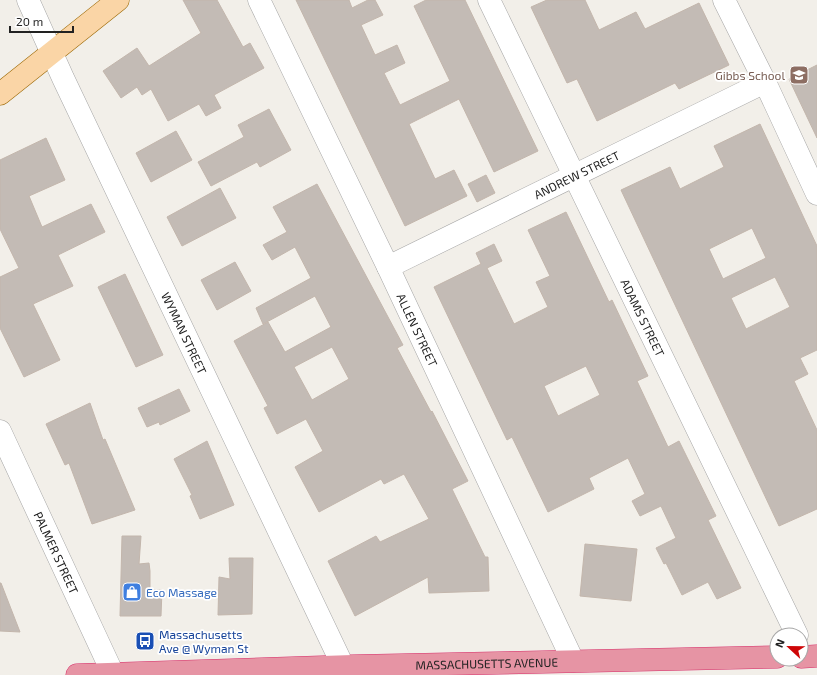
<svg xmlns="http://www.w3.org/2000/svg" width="817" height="675" font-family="'Exo 2',sans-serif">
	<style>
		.building { fill: #c3bbb5; stroke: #c3b6ac; fill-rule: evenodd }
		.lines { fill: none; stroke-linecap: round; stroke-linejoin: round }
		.minor-casing { stroke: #a6a6a6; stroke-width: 23 }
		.major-casing { stroke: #9c6804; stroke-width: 23 }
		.highway-casing { stroke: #d72f6a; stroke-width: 23 }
		.minor { stroke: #fff; stroke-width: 22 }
		.major { stroke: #fad5a6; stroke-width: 22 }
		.highway { stroke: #e694a4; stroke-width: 22 }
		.labels { text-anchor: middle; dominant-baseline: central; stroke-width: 3.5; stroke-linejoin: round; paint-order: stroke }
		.education-label { font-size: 12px; fill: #785e54; stroke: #fff; text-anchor: end }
		.street-label { font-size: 12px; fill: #222; stroke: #fff }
		.shop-label { font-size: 12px; fill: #366cbe; stroke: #fff; text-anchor: start }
		.transit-label { font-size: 12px; fill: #164399; stroke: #fff; text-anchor: start }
	</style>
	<rect width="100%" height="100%" fill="#f2efe9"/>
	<g class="building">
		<polygon points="183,0 217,0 243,47 250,43 264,68 214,95 221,108 206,116 199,104 168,121 151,89 142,95 137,87 121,98 103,71 137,48 149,66 201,33"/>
		<polygon points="296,0 349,0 352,8 368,0 375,0 383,15 361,25 375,55 397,45 405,63 384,73 400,105 450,81 414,6 426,0 465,0 538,151 494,172 459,99 409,124 435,179 454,170 467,196 405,226"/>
		<polygon points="547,0 585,0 599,30 636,12 645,29 699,3 729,65 679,89 675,83 597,121 577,79 567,83 531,7"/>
		<polygon points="817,65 817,138 789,79"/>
		<polygon points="269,109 291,150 260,167 257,162 211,186 198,162 244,137 238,125"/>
		<path d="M760,124L817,246V350L800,358L808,374L794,381L817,430V509L779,526L621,190L670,167L680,189L724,167L714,146ZM752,228L766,258L723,279L709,249ZM775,277L790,307L746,329L731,298Z"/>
		<polygon points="176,131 192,160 151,182 136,153"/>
		<polygon points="46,138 65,180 29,196 42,227 91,204 105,232 58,255 73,286 33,304 60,360 24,377 0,328 0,277 19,268 0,229 0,160"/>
		<polygon points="486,175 495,193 477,202 468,184"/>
		<path d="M317,184L403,345L397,348L431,412L432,411L468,481L452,489L485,557H488L489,591L429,593L428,577L355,616L328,561L376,536L380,542L429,519L404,474L384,484L381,479L319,512L295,467L323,451L306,419L277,434L264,408L268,406L234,341L268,322L285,352L331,327L315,296L263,324L256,308L311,278L295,247L272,260L263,245L287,232L273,207ZM332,347L349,379L312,400L294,367Z"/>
		<polygon points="220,188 236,218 182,246 167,217"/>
		<path d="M566,212L609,302L612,300L648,376L637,381L668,447L679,441L716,516L708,520L741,588L717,599L708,582L682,595L666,563L664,564L656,548L676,538L661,506L640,516L632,501L645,494L628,458L589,478L594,489L548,512L512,437L507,440L434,287L481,264L476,253L494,244L502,261L487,268L514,324L548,307L536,282L550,276L528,230ZM586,366L600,395L558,416L544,386Z"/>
		<polygon points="235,262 251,291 217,310 201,280"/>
		<polygon points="125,274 163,355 136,367 98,287"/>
		<polygon points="179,389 190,411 160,425 159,422 147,427 138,408"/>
		<polygon points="90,403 103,440 105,439 135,510 92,524 69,463 65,465 46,424"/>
		<polygon points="207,441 234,505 200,519 190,496 192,495 174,459"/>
		<polygon points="122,536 141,536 139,564 149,563 150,571 150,590 162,590 161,616 120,616"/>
		<polygon points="585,544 637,549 631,601 580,596"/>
		<polygon points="229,558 253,558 252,614 218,615 219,577 230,579"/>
		<polygon points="0,583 1,583 20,632 0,631"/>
	</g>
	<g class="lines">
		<defs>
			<g id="minor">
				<path id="s1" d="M28,0L63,78L343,666"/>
				<path id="s2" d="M259,0L388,267L573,661"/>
				<path id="s3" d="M489,0L797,635"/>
				<polyline points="724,0 765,82 817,194"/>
				<path id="s4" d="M388,267L765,82"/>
				<path id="s5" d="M0,431L113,674"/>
			</g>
			<polyline id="major" points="0,94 118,0"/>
			<g id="highway">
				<polyline points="801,657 817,656"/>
				<path id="s6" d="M77,675L353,666L777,657"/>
			</g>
		</defs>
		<use href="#minor" class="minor-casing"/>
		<use href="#major" class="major-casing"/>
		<use href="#highway" class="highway-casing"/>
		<use href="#minor" class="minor"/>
		<use href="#major" class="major"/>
		<use href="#highway" class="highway"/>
	</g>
	<defs>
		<symbol id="school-square" viewBox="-11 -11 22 22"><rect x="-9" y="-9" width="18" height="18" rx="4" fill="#8d6e63" stroke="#fff"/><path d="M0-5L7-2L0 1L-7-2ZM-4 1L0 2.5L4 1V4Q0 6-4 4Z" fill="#fff"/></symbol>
		<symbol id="shop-square" viewBox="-11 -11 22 22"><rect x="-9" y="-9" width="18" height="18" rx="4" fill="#3f7fe0" stroke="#fff"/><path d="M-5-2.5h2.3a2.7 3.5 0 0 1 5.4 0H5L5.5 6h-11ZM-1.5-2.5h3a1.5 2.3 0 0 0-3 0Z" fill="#fff"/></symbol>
		<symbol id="bus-square" viewBox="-11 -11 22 22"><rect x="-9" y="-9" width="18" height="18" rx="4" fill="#1a4fb4" stroke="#fff"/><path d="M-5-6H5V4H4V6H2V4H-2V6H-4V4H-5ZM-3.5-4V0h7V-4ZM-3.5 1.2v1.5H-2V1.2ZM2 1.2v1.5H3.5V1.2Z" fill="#fff"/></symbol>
	</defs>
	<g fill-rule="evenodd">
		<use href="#school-square" x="788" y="64" width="22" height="22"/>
		<use href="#shop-square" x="121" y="581" width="22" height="22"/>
		<use href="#bus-square" x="134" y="630" width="22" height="22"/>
	</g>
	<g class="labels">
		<g class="education-label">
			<text x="785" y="75">Gibbs School</text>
		</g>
		<g class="street-label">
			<text stroke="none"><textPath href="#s4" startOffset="210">ANDREW STREET</textPath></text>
			<text stroke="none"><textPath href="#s3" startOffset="353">ADAMS STREET</textPath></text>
			<text stroke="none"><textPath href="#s2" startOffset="366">ALLEN STREET</textPath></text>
			<text stroke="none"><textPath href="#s1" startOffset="368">WYMAN STREET</textPath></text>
			<text stroke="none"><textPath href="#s5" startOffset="134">PALMER STREET</textPath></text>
			<text stroke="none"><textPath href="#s6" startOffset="410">MASSACHUSETTS AVENUE</textPath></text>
		</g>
		<g class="shop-label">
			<text x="146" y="592">Eco Massage</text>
		</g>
		<g class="transit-label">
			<text x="159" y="634">Massachusetts<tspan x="159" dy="14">Ave @ Wyman St</tspan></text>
		</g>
	</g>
	<g transform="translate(789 647) rotate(292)"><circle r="19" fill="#ffffff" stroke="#a7a7a7"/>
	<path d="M0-3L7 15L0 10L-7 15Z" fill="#ce0607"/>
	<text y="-6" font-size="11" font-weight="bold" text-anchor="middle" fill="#222222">N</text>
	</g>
	<path d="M10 26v6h63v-6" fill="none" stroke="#222222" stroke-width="2"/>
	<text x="16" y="26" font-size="12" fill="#222222" stroke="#ffffff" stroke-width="3" paint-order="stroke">20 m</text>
</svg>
